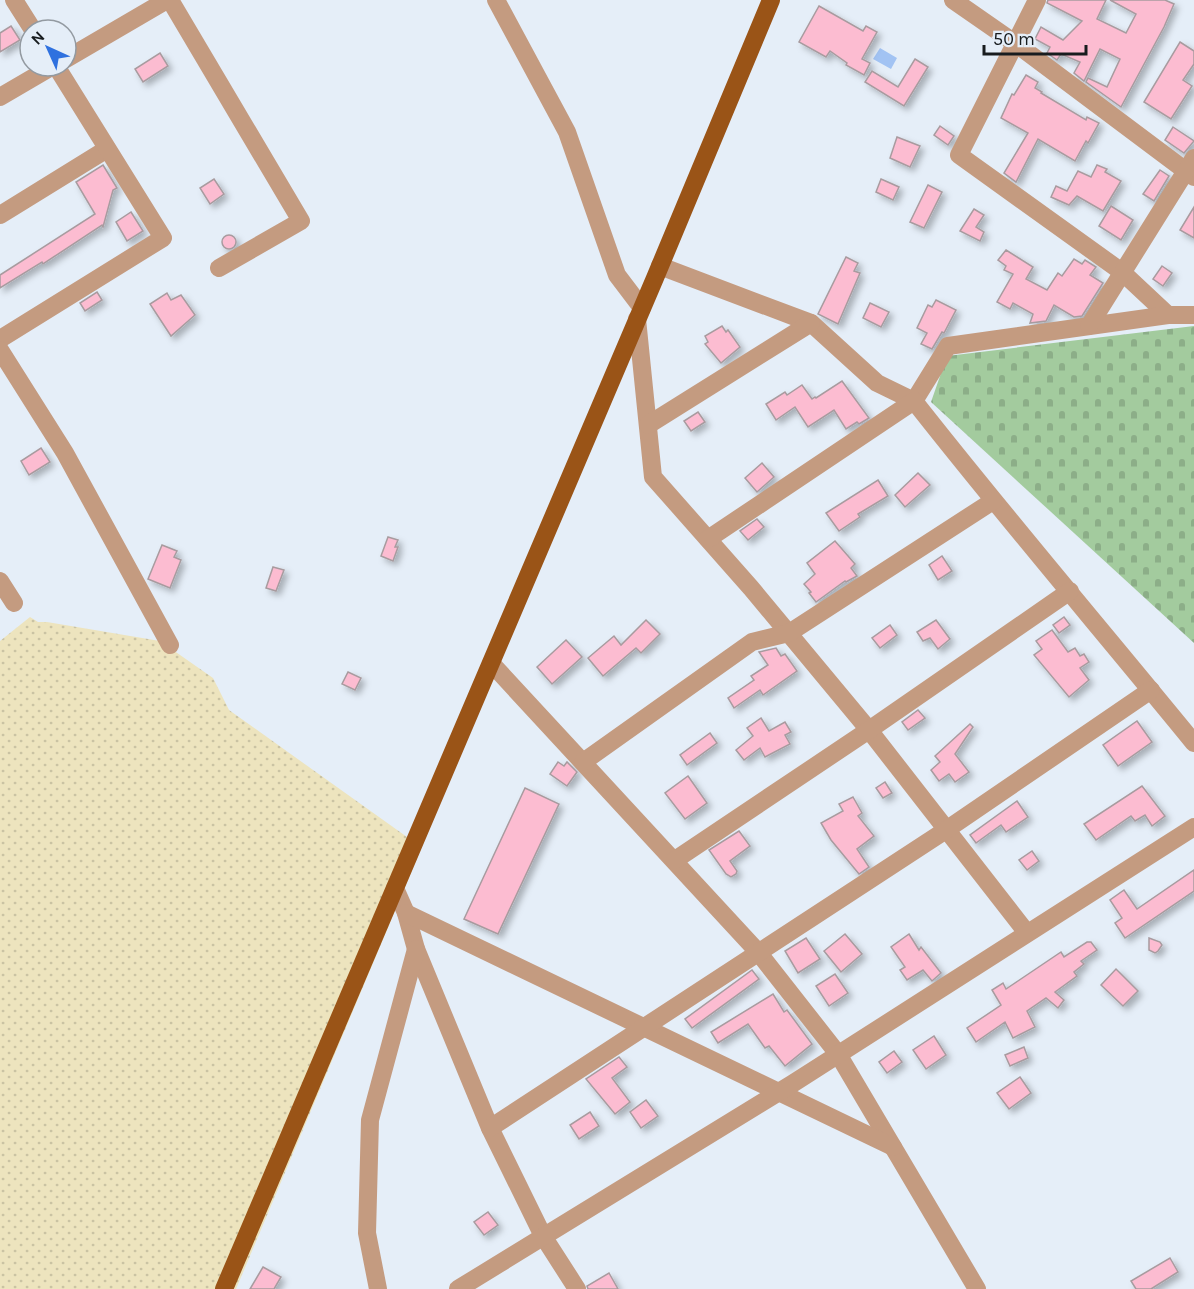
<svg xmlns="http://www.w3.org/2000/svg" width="1194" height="1289" font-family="Karla,sans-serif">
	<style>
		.sand { fill: url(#sand-dots) }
		.cemetery { fill: url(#cemetery-stones) }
		.water { fill: #a2c3f3 }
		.building { fill: #fcbcd1; stroke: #a89b9f; stroke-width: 1.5; filter: url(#shadow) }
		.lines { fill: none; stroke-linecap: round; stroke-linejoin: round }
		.minor { stroke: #c49b80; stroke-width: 18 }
		.major { stroke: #9a5417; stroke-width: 18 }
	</style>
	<defs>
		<pattern id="sand-dots" width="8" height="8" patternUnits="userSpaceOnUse" patternTransform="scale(1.5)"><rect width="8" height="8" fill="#ede4be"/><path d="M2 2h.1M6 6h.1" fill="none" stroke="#cac3a3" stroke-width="1.8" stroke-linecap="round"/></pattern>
		<pattern id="cemetery-stones" width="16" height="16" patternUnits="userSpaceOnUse" patternTransform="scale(1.5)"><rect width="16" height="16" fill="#a3cb9e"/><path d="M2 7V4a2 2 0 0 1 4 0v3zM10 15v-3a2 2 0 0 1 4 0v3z" fill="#8cae88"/></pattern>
		<filter id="shadow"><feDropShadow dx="4" dy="4" stdDeviation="3" flood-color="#0004"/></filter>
	</defs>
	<rect width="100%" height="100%" fill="#e5eef8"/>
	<polygon class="sand" points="30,617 38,622 47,622 160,641 213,678 229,710 414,842 421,849 236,1289 0,1289 0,641"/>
	<polygon class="cemetery" points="1194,326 1194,643 931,402 947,356"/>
	<polygon class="water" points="880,48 897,58 891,69 873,59"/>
	<g class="building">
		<polygon points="1048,0 1106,0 1097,19 1126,33 1136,14 1110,0 1165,0 1174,4 1164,27 1121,107 1086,82 1088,78 1107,87 1120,59 1100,49 1084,81 1074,73 1080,62 1061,54 1057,60 1047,53 1050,47 1035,39 1041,27 1063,40 1082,21 1047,3"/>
		<polygon points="819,6 863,31 866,26 877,32 862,59 870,63 864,75 846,65 847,63 830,51 826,57 799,42"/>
		<polygon points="11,26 20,40 0,52 0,33"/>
		<polygon points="1180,42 1194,51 1194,64 1183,80 1192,86 1171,119 1144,102"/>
		<polygon points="160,53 168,66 143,82 135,69"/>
		<polygon points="915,59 928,67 904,106 865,82 872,71 898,87"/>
		<polygon points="1026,75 1038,82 1035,88 1042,92 1041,93 1086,120 1087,117 1099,123 1088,143 1086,141 1075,161 1038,139 1016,182 1004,173 1028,133 1001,118 1012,94 1014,95"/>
		<polygon points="940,126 954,136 948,145 934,135"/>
		<polygon points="1173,127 1194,141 1184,153 1165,140"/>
		<polygon points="897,137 920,146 910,167 890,158"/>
		<polygon points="103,165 117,188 113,190 103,227 102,225 43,264 42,262 0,288 0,275 95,214 76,182"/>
		<polygon points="1097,165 1107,169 1105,172 1121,181 1103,211 1077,196 1069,205 1051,197 1056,186 1067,191 1078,171 1091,177"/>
		<polygon points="1160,170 1169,176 1154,201 1143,194"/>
		<polygon points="214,179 224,194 210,204 200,188"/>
		<polygon points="881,179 899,187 893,200 876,192"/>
		<polygon points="928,185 942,192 924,228 910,222"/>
		<polygon points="1111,206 1133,220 1121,240 1099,226"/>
		<polygon points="1194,207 1194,238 1180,230"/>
		<polygon points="974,209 984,215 976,227 984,232 980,241 960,231"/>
		<polygon points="131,212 143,231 127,241 116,222"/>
		<circle cx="229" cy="242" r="7"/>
		<polygon points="1006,250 1033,267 1026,279 1047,290 1058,273 1062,276 1074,259 1082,264 1085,260 1096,267 1090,275 1103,283 1082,316 1074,317 1054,305 1046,321 1030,323 1033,314 1013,303 1010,309 997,302 1013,274 1004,270 1006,266 998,260"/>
		<polygon points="846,257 858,263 854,271 860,273 838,324 818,314"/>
		<polygon points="1162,266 1172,273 1163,286 1153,279"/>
		<polygon points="97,292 102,300 85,311 80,303"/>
		<polygon points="167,293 171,300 181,295 195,315 171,336 150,304"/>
		<polygon points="936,300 956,310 944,333 942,332 932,349 921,344 927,333 917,328 928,305 932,307"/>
		<polygon points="870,303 889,312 881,327 863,318"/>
		<polygon points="722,326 726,332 728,330 740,347 721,363 705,344 708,342 705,336"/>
		<polygon points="842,381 869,418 859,424 857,422 846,429 834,410 808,427 795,407 776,420 766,404 785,392 787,395 802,385 812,399 815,397 816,398"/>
		<polygon points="698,412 705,422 691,431 684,421"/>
		<polygon points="41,448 50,462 29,475 21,461"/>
		<polygon points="762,463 774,477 757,492 745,478"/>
		<polygon points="918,473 930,485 905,507 895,495"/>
		<polygon points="878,480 888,496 858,514 860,517 839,531 826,513"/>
		<polygon points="757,519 764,527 748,540 740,531"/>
		<polygon points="388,537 398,540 395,547 398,547 393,561 381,556"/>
		<polygon points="835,541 855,564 851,568 857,576 846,582 845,581 816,602 809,593 811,592 804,584 815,574 807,563"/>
		<polygon points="162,545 177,551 174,557 181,560 170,588 148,579"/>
		<polygon points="942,556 952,571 938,580 929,565"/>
		<polygon points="273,567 284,570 276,591 266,588"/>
		<polygon points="1064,617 1070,625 1059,633 1053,625"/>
		<polygon points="646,620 660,634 641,653 636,648 603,676 588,658 614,636 621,645"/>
		<polygon points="936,620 950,639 938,649 930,638 923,641 917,632"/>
		<polygon points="890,625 897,635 880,648 872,638"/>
		<polygon points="1052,630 1068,652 1075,648 1080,656 1084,654 1089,662 1080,668 1089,680 1069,697 1034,655 1042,649 1036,641"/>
		<polygon points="566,640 582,657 552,684 537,667"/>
		<polygon points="776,648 781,656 785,654 797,671 763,695 760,690 734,708 728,698 754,680 751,676 768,665 759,652"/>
		<polygon points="348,672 361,678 355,690 342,684"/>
		<polygon points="918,710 925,718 908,730 902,722"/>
		<polygon points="761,718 769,731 785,722 791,732 785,735 790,744 765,757 760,748 744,760 736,750 753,736 747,728"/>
		<polygon points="1137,721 1152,742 1118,766 1103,745"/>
		<polygon points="970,724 973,727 955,754 969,772 955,782 949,774 939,781 931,770 940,762 935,756"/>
		<polygon points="710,733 717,743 687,765 680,755"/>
		<polygon points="558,762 564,766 567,762 577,772 567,786 550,774"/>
		<polygon points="688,776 707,803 685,819 665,793"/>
		<polygon points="885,782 892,793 883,798 876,788"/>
		<polygon points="1142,786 1165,816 1152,826 1145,815 1135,821 1131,816 1096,840 1084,824"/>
		<polygon points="525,788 559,804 498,934 464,919"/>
		<polygon points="853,797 862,813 858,816 874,836 857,849 869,867 859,874 831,840 821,823 843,811 839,804"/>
		<polygon points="1017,801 1028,817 1006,832 1001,825 976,843 970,835"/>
		<polygon points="739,831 750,846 730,861 737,871 736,874 731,877 726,874 709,850"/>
		<polygon points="1032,851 1039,861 1027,870 1019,860"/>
		<polygon points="1194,870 1194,891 1125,938 1115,923 1122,918 1110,900 1124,890 1137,909"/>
		<polygon points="845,934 862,954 841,972 824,951"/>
		<polygon points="909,934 919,950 921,947 941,973 932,981 923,970 907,980 900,970 905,967 891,947"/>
		<polygon points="806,938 820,959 798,973 785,951"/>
		<polygon points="1149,938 1160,942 1162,945 1158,951 1155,953 1149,950"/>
		<polygon points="1087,942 1091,942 1097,950 1081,961 1084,964 1074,972 1077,976 1055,992 1064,1000 1058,1008 1046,998 1027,1011 1035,1027 1013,1038 1005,1022 976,1042 967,1028 1001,1005 992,990 1003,983 1006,989 1061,952 1064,957"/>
		<polygon points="1116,969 1138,991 1123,1006 1101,985"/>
		<polygon points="752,970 759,979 692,1028 685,1019"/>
		<polygon points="835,974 848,993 829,1006 816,986"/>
		<polygon points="773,994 784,1012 787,1010 812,1044 785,1066 769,1046 765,1048 748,1024 718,1043 711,1032"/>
		<polygon points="934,1036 946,1055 926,1069 913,1050"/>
		<polygon points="1024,1047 1028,1058 1010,1066 1005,1055"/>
		<polygon points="894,1051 902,1062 887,1073 879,1062"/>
		<polygon points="619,1057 627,1067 612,1078 630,1102 615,1114 586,1079"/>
		<polygon points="1020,1077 1031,1093 1009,1109 997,1093"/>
		<polygon points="646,1100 658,1116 641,1128 630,1112"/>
		<polygon points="590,1112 599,1126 579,1139 570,1125"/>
		<polygon points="488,1212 498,1225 484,1235 474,1222"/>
		<polygon points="1170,1258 1178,1272 1151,1289 1136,1289 1131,1281"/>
		<polygon points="263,1267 281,1277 274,1289 250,1289"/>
		<polygon points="609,1273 618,1289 588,1289 587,1286"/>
	</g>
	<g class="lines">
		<g class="minor">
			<polyline points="14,0 33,30"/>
			<polyline points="170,0 301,221 219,268"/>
			<polyline points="496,0 567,132 617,275 642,308"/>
			<polyline points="953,0 1015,43 1194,177"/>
			<polyline points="1037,0 959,155 1122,272 1168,315"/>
			<polyline points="66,59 167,0"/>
			<polyline points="0,97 53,66"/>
			<polyline points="0,215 107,149"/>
			<polyline points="660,266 811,323 877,383 914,401 948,346 1168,315 1194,315"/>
			<polyline points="637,319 653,477 751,588 869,730 1027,933"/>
			<polyline points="1089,326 1194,158"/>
			<polyline points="0,339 163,238 56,66"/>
			<polyline points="0,350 65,453 170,645"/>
			<polyline points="648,425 811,323"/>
			<path d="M708,539L914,401C1005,517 1101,629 1194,743"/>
			<polyline points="0,581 14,603"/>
			<polyline points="491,663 758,952 838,1054 977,1289"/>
			<polyline points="583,762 752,642 789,633 993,501"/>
			<polyline points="675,860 869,730 1070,591"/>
			<polyline points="395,888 406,913 416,949 490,1128 543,1236 577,1289"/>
			<polyline points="406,913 893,1147"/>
			<polyline points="490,1128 946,830 1151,690"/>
			<polyline points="378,1289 367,1233 370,1120 416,949"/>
			<polyline points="458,1289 792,1084 1194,827"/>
		</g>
		<polyline class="major" points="224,1289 655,278 771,0"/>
	</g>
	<g transform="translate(48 48) rotate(315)"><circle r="28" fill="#e5eef8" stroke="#939aa1" stroke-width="1.5"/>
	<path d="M0-4.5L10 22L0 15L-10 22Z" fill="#2f71df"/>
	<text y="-9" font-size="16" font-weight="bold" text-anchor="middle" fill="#181c1f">N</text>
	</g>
	<path d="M984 45v9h102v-9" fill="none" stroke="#181c1f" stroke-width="3"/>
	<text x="993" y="45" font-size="18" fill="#181c1f" stroke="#e5eef8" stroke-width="4.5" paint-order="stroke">50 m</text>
</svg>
